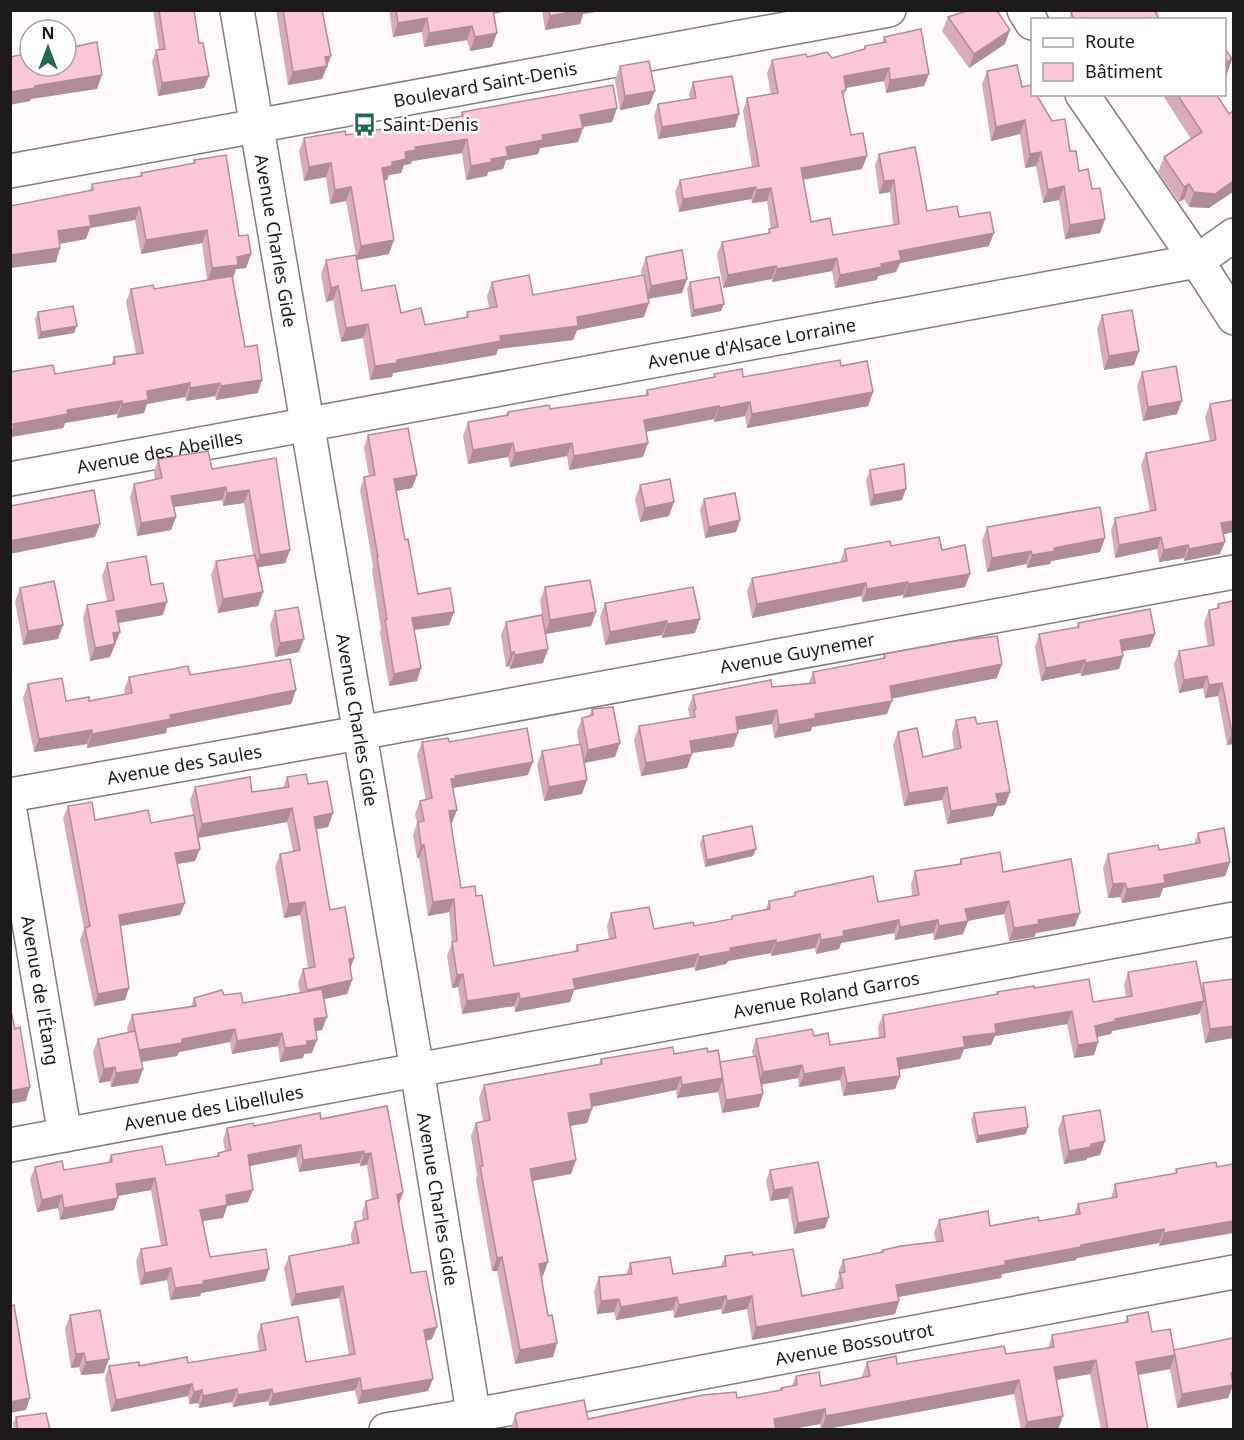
<svg xmlns="http://www.w3.org/2000/svg" width="1244" height="1440" font-family="'Noto Sans',sans-serif">
	<style>
		.lines { fill: none; stroke-linecap: round; stroke-linejoin: round }
		.minor-casing { stroke: #827c7e; stroke-width: 36 }
		.minor { stroke: #fff; stroke-width: 33 }
		.wall { fill: #d9aabb }
		.shaded-wall { fill: #b08b98 }
		.building { fill: #fcc6d9; stroke: #b08b98; stroke-width: 1.5 }
		.labels { text-anchor: middle; dominant-baseline: central; stroke-width: 5; stroke-linejoin: round; paint-order: stroke }
		.street-label { font-size: 18px; fill: #1c1a1a; stroke: #fff }
		.poi-label { font-size: 18px; fill: #1c1a1a; stroke: #fff; text-anchor: start }
	</style>
	<rect width="100%" height="100%" fill="#fffafb"/>
	<g class="lines">
		<defs>
			<g id="minor">
				<path id="s1" d="M237,10L417,1070L476,1430"/>
				<polyline points="1024,10 1032,23"/>
				<polyline points="1082,94 1197,261 1234,318"/>
				<path id="s2" d="M10,171L889,10"/>
				<path id="s3" d="M10,479L1197,261L1234,235"/>
				<path id="s4" d="M10,795L359,733L1234,572"/>
				<path id="s5" d="M10,811L65,1135"/>
				<path id="s6" d="M10,1145L1234,919"/>
				<path id="s7" d="M386,1430L502,1410L1234,1272"/>
			</g>
		</defs>
		<use href="#minor" class="minor-casing"/>
		<use href="#minor" class="minor"/>
	</g>
	<g class="wall">
		<polygon points="153,10 194,10 199,43 209,76 204,88 158,96 152,62 156,50 159,50"/>
		<polygon points="276,10 322,10 331,56 322,79 288,85"/>
		<polygon points="389,10 514,10 493,14 492,47 470,51 467,40 424,47 422,32 393,37"/>
		<polygon points="542,10 607,10 583,14 580,24 545,30"/>
		<polygon points="1075,10 1159,10 1157,15 1160,20 1069,20 1071,13"/>
		<polygon points="948,17 1005,44 969,68 942,31"/>
		<polygon points="884,37 924,86 886,93 884,81 846,88 844,97 851,135 862,169 803,179 811,222 833,235 893,225 890,192 879,194 875,166 879,154 927,211 959,217 989,246 900,263 896,272 878,276 877,280 835,288 832,271 772,282 772,279 723,288 717,254 722,242 768,234 769,229 771,229 767,201 752,203 751,199 679,212 675,192 680,180 752,167 743,111 747,98 771,95 767,73 772,60 807,57 832,58 863,50 865,46 882,43"/>
		<polygon points="620,66 650,104 620,110 615,80"/>
		<polygon points="987,71 1022,87 1070,151 1079,171 1092,189 1105,219 1100,233 1065,239 1059,200 1043,203 1036,166 1025,168 1020,134 991,141 982,84"/>
		<polygon points="693,82 735,127 658,139 654,116 658,104 690,99 689,94"/>
		<polygon points="1162,94 1216,94 1209,208 1189,207 1184,199 1179,202 1158,172 1164,157 1191,139"/>
		<polygon points="617,108 612,122 583,127 578,142 540,148 538,154 506,160 503,169 488,172 487,176 466,180 462,153 412,161 411,164 404,165 401,173 389,175 387,180 384,180 389,254 357,260 362,291 425,325 466,318 467,312 489,308 487,296 492,282 533,295 642,276 641,271 646,257 687,279 682,293 649,299 644,317 577,330 573,340 498,349 496,355 393,373 392,377 370,380 363,338 341,342 333,300 326,302 321,274 326,260 356,255 346,201 330,204 326,177 304,181 299,151 304,138 346,135 461,116 462,112"/>
		<polygon points="194,160 251,254 246,268 236,269 233,278 245,347 258,393 216,400 215,396 186,401 185,397 147,404 144,413 117,418 117,414 65,423 63,428 11,437 10,372 55,374 111,365 114,357 136,354 126,302 131,289 154,289 207,280 202,243 141,254 135,220 90,228 86,239 60,244 56,262 10,268 10,206 90,191 92,184 140,176 141,173 193,163"/>
		<polygon points="690,282 724,304 721,311 691,317 687,289"/>
		<polygon points="38,312 74,333 38,339 35,319"/>
		<polygon points="1102,315 1139,351 1134,365 1104,370 1097,329"/>
		<polygon points="841,366 873,392 868,406 747,428 745,416 714,422 714,419 646,432 643,457 569,470 567,456 510,467 508,457 468,464 463,436 468,422 506,415 508,412 550,409 645,395 647,390 713,378 714,374 743,377"/>
		<polygon points="1142,372 1177,414 1143,421 1137,386"/>
		<polygon points="1210,404 1233,532 1223,534 1220,554 1184,561 1184,558 1159,562 1157,549 1115,558 1111,530 1115,518 1150,511 1141,465 1146,453 1210,441 1205,417"/>
		<polygon points="368,435 417,475 412,488 396,491 405,540 418,594 454,612 449,625 414,630 421,668 417,681 389,686 380,633 381,629 372,570 373,566 360,490 364,477 369,477 364,448"/>
		<polygon points="276,458 290,550 285,563 258,567 263,592 258,606 218,613 211,575 216,561 253,555 244,503 223,506 222,500 174,507 176,517 171,530 137,536 130,497 134,484 155,480 154,472 158,459 212,469"/>
		<polygon points="870,470 902,500 870,506 866,480"/>
		<polygon points="640,485 669,516 640,522 635,499"/>
		<polygon points="704,499 740,520 736,532 705,538 700,510"/>
		<polygon points="987,527 1100,552 1051,561 1050,564 1027,568 1026,564 987,572 982,541"/>
		<polygon points="891,546 942,550 965,587 903,598 903,595 862,602 861,596 752,618 747,591 752,578 840,562 845,549"/>
		<polygon points="107,563 151,585 163,615 119,623 115,645 110,657 90,661 83,618 87,605 107,601 102,576"/>
		<polygon points="545,587 596,612 591,626 546,634 543,663 510,669 509,666 506,667 501,635 506,622 542,615 540,601"/>
		<polygon points="693,587 695,633 662,638 662,635 605,645 600,617 605,603"/>
		<polygon points="20,588 58,639 23,645 15,602"/>
		<polygon points="1218,604 1233,744 1227,745 1218,696 1205,698 1203,688 1179,693 1174,664 1179,651 1208,646 1204,623 1209,610 1217,608"/>
		<polygon points="275,611 299,652 275,657 270,625"/>
		<polygon points="1078,623 1150,647 1122,651 1123,656 1119,669 1081,676 1080,673 1041,681 1035,647 1039,634 1077,627"/>
		<polygon points="884,654 997,678 892,698 887,714 812,727 811,731 774,738 772,724 738,730 733,747 692,753 687,768 641,776 634,740 639,726 690,717 688,709 693,695 809,683 813,672 883,659"/>
		<polygon points="190,675 296,690 291,704 167,728 166,733 87,748 87,744 34,752 23,698 28,684 66,701 89,701 125,695 124,690 129,677"/>
		<polygon points="592,709 615,757 584,763 582,794 544,801 537,765 542,751 579,745 577,731 582,718 589,716"/>
		<polygon points="956,720 977,724 1010,792 1005,805 997,806 993,816 947,824 942,800 904,806 893,745 898,732 923,757 954,750 952,733"/>
		<polygon points="422,742 449,742 528,775 453,788 452,823 450,823 461,888 476,896 494,966 575,952 577,945 609,939 607,926 611,913 654,929 694,926 731,919 732,916 766,909 769,901 793,897 795,892 878,902 912,896 911,884 915,871 959,865 961,859 1003,872 1075,926 1036,933 1034,937 1009,941 1004,914 968,921 963,934 934,940 933,933 895,940 894,933 841,943 839,949 816,954 815,948 771,956 771,953 728,961 726,964 695,971 694,967 574,990 570,1002 515,1012 514,1006 462,1014 458,987 452,988 447,956 452,943 449,912 428,916 419,858 417,858 413,835 417,823 415,814 420,801 426,800 417,755"/>
		<polygon points="287,777 308,784 333,813 328,827 316,829 330,910 354,958 350,969 352,980 347,994 324,999 322,1030 315,1031 312,1053 304,1054 303,1058 280,1062 278,1046 232,1054 230,1042 179,1052 177,1056 141,1062 143,1069 138,1083 111,1087 110,1081 99,1083 93,1052 98,1039 128,1033 127,1028 132,1015 191,1006 194,998 224,995 243,1003 300,993 298,983 303,969 308,968 300,915 284,918 275,867 280,854 293,851 287,822 198,838 195,861 177,864 180,915 121,926 125,1000 94,1006 80,940 84,929 63,818 68,806 95,820 151,823 193,815 190,800 195,787 252,792 283,788"/>
		<polygon points="1198,833 1230,862 1225,876 1163,888 1160,897 1122,903 1120,897 1108,898 1103,868 1108,854 1159,850 1194,844"/>
		<polygon points="703,836 753,856 705,867 700,843"/>
		<polygon points="1128,972 1201,987 1203,983 1233,979 1233,1038 1205,1043 1200,1012 1199,1014 1112,1031 1111,1034 1097,1037 1098,1042 1094,1055 1074,1058 1067,1024 995,1036 991,1045 964,1049 960,1059 899,1070 900,1076 895,1089 843,1096 840,1080 799,1087 798,1078 761,1085 759,1107 722,1113 718,1092 677,1098 676,1090 592,1107 592,1109 587,1123 570,1126 576,1160 571,1174 532,1181 543,1276 541,1276 548,1316 557,1343 553,1357 515,1364 497,1271 492,1271 476,1180 477,1175 471,1136 476,1123 483,1122 479,1098 484,1085 599,1064 601,1059 708,1052 720,1062 753,1056 752,1051 756,1039 814,1036 830,1045 879,1038 878,1027 883,1015 996,994 997,992 1034,988 1093,1002 1126,997 1124,985"/>
		<polygon points="387,1106 403,1192 399,1204 411,1273 432,1339 426,1341 428,1391 358,1404 355,1390 269,1406 268,1401 233,1407 232,1402 199,1408 198,1403 189,1404 188,1396 111,1412 105,1378 109,1366 188,1363 259,1351 257,1336 261,1324 306,1362 349,1355 339,1298 291,1306 284,1268 289,1256 352,1244 351,1234 355,1222 363,1221 362,1213 366,1201 372,1200 367,1165 360,1166 359,1163 299,1172 296,1157 250,1166 248,1202 227,1206 223,1218 203,1221 210,1257 265,1281 201,1293 200,1296 170,1300 167,1280 140,1285 136,1261 141,1249 161,1246 151,1190 118,1196 114,1210 60,1220 58,1208 37,1212 30,1179 35,1167 64,1170 108,1162 111,1155 166,1165 216,1157 218,1153 225,1151 223,1140 227,1128 254,1126 321,1119"/>
		<polygon points="974,1113 1026,1134 976,1143 971,1120"/>
		<polygon points="1063,1116 1100,1155 1087,1158 1086,1160 1064,1164 1058,1130"/>
		<polygon points="818,1162 825,1228 794,1234 788,1198 770,1201 766,1181 770,1170"/>
		<polygon points="1216,1162 1159,1246 1159,1243 1077,1258 1076,1260 1002,1274 1001,1278 899,1297 899,1301 895,1314 752,1340 747,1309 722,1314 721,1309 674,1318 673,1310 616,1320 614,1312 597,1314 594,1291 599,1277 626,1275 630,1263 673,1274 721,1266 725,1256 753,1255 802,1296 836,1289 835,1286 839,1276 838,1273 843,1260 882,1253 883,1250 936,1242 934,1233 939,1220 990,1226 1039,1221 1074,1215 1078,1204 1111,1198 1115,1184 1175,1174 1176,1169"/>
		<polygon points="70,1315 104,1373 81,1375 79,1367 71,1368 65,1329"/>
		<polygon points="1127,1316 1152,1332 1174,1350 1231,1339 1233,1333 1233,1385 1228,1398 1177,1408 1170,1369 1138,1375 1148,1430 1101,1430 1090,1374 1057,1380 1058,1430 1021,1430 1014,1394 822,1430 821,1430 820,1424 787,1430 510,1430 515,1416 588,1419 737,1398 780,1391 781,1388 792,1386 796,1376 821,1386 862,1378 862,1376 867,1362 897,1364 1006,1354 1048,1348 1052,1335 1125,1322"/>
		<polygon points="16,1417 50,1430 14,1430 13,1424"/>
	</g>
	<g class="shaded-wall">
		<polygon points="488,10 514,10 486,15"/>
		<polygon points="580,10 607,10 583,14 580,24 545,30 550,16"/>
		<polygon points="427,18 422,32 393,37 398,23"/>
		<polygon points="472,26 467,40 424,47 429,33"/>
		<polygon points="1010,30 1005,44 969,68 974,54"/>
		<polygon points="497,33 492,47 470,51 475,37"/>
		<polygon points="331,56 322,79 288,85 293,72 325,57"/>
		<polygon points="1232,59 1227,74 1224,75 1224,64"/>
		<polygon points="889,68 884,81 839,89 844,76"/>
		<polygon points="929,74 924,86 886,93 890,80"/>
		<polygon points="102,75 97,89 31,99 30,101 10,105 10,92 35,86"/>
		<polygon points="209,76 204,88 158,96 162,83"/>
		<polygon points="655,91 650,104 620,110 625,96"/>
		<polygon points="617,108 612,122 575,128 580,115"/>
		<polygon points="739,114 735,127 658,139 662,127"/>
		<polygon points="1025,120 1020,134 991,141 996,127"/>
		<polygon points="583,128 578,142 540,148 538,154 506,160 503,169 488,172 487,176 466,180 471,166 506,147 542,135"/>
		<polygon points="467,139 462,153 412,161 411,164 404,165 401,173 389,175 387,180 377,182 382,168 405,152 415,147"/>
		<polygon points="1041,152 1036,166 1025,168 1030,154"/>
		<polygon points="867,156 862,169 796,181 801,168"/>
		<polygon points="331,163 326,177 304,181 309,167"/>
		<polygon points="894,180 890,192 879,194 884,181"/>
		<polygon points="1233,181 1233,192 1209,208 1189,207 1194,192"/>
		<polygon points="1189,184 1184,199 1179,202 1184,187"/>
		<polygon points="1064,186 1059,200 1043,203 1048,190"/>
		<polygon points="351,187 346,201 330,204 335,190"/>
		<polygon points="756,187 751,199 679,212 683,199"/>
		<polygon points="771,188 767,201 752,203 757,190"/>
		<polygon points="140,207 135,220 90,228 86,239 53,245 58,231 89,216"/>
		<polygon points="1105,219 1100,233 1065,239 1070,225"/>
		<polygon points="207,230 202,243 141,254 146,240"/>
		<polygon points="994,233 989,246 900,263 896,272 878,276 877,280 835,288 840,275 881,264 899,251"/>
		<polygon points="394,240 389,254 356,260 361,246"/>
		<polygon points="60,248 56,262 10,268 10,255"/>
		<polygon points="251,254 246,268 236,269 233,278 207,282 212,268 237,257"/>
		<polygon points="837,258 832,271 772,282 777,269"/>
		<polygon points="776,266 772,279 723,288 728,275"/>
		<polygon points="687,279 682,293 646,299 651,286"/>
		<polygon points="338,286 333,300 326,302 331,288"/>
		<polygon points="649,303 644,317 577,330 573,340 498,349 496,355 393,373 392,377 370,380 375,366 397,360 577,317"/>
		<polygon points="724,304 721,311 691,317 694,310"/>
		<polygon points="368,324 363,338 341,342 346,328"/>
		<polygon points="77,326 74,333 38,339 41,332"/>
		<polygon points="1139,351 1134,365 1104,370 1109,356"/>
		<polygon points="262,380 258,393 216,400 221,386"/>
		<polygon points="190,383 185,397 147,404 144,413 117,418 122,404 147,391"/>
		<polygon points="220,383 215,396 186,401 190,388"/>
		<polygon points="873,392 868,406 747,428 752,414"/>
		<polygon points="122,401 117,414 65,423 63,428 11,437 10,438 10,429 13,424 67,410"/>
		<polygon points="1182,401 1177,414 1143,421 1148,407"/>
		<polygon points="750,402 745,416 714,422 719,408"/>
		<polygon points="719,406 714,419 639,433 644,420"/>
		<polygon points="513,443 508,457 468,464 473,450"/>
		<polygon points="572,443 567,456 510,467 515,453"/>
		<polygon points="648,443 643,457 569,470 574,456"/>
		<polygon points="417,475 412,488 390,492 394,479"/>
		<polygon points="226,487 222,500 167,508 171,496"/>
		<polygon points="906,489 902,500 870,506 874,495"/>
		<polygon points="249,490 244,503 223,506 227,493"/>
		<polygon points="674,502 669,516 640,522 645,508"/>
		<polygon points="176,517 171,530 137,536 141,523"/>
		<polygon points="740,520 736,532 705,538 709,527"/>
		<polygon points="1233,521 1233,532 1217,536 1221,523"/>
		<polygon points="100,524 95,537 10,554 10,541"/>
		<polygon points="1161,537 1157,549 1115,558 1119,545"/>
		<polygon points="1105,538 1100,552 1051,561 1050,564 1027,568 1032,555 1054,548"/>
		<polygon points="1225,542 1220,554 1184,561 1189,549"/>
		<polygon points="1188,545 1184,558 1159,562 1164,550"/>
		<polygon points="290,550 285,563 255,568 260,555"/>
		<polygon points="1031,551 1026,564 987,572 992,558"/>
		<polygon points="970,574 965,587 903,598 908,584"/>
		<polygon points="908,582 903,595 862,602 867,589"/>
		<polygon points="866,583 861,596 752,618 757,604"/>
		<polygon points="263,592 258,606 218,613 223,599"/>
		<polygon points="167,602 163,615 112,624 116,611"/>
		<polygon points="454,612 449,625 407,631 412,618"/>
		<polygon points="596,612 591,626 545,634 550,620"/>
		<polygon points="700,619 695,633 662,638 667,624"/>
		<polygon points="667,621 662,635 605,645 610,632"/>
		<polygon points="63,625 58,639 23,645 28,631"/>
		<polygon points="120,632 110,657 90,661 95,648 113,633"/>
		<polygon points="1155,634 1150,647 1116,652 1120,640"/>
		<polygon points="304,639 299,652 275,657 280,643"/>
		<polygon points="548,649 543,663 510,669 515,655"/>
		<polygon points="514,652 509,666 506,667 511,653"/>
		<polygon points="1123,656 1119,669 1081,676 1085,663"/>
		<polygon points="1085,660 1080,673 1041,681 1046,668"/>
		<polygon points="1002,664 997,678 885,700 890,686"/>
		<polygon points="421,668 417,681 389,686 394,674"/>
		<polygon points="1207,676 1203,688 1179,693 1184,680"/>
		<polygon points="1222,683 1218,696 1205,698 1209,685"/>
		<polygon points="296,690 291,704 167,728 166,733 87,748 92,734 170,715"/>
		<polygon points="892,701 887,714 812,727 811,731 774,738 779,725 815,714"/>
		<polygon points="777,710 772,724 731,731 736,717"/>
		<polygon points="92,730 87,744 34,752 39,739"/>
		<polygon points="1233,732 1233,744 1227,745 1232,733"/>
		<polygon points="738,733 733,747 685,754 690,741"/>
		<polygon points="620,743 615,757 583,763 588,750"/>
		<polygon points="692,754 687,768 641,776 646,763"/>
		<polygon points="533,762 528,775 452,788 451,779 455,776"/>
		<polygon points="587,780 582,794 544,801 549,787"/>
		<polygon points="947,787 942,800 904,806 909,793"/>
		<polygon points="1010,792 1005,805 997,806 993,816 947,824 951,811 996,794"/>
		<polygon points="292,808 287,822 197,838 202,824"/>
		<polygon points="457,810 452,823 444,824 449,811"/>
		<polygon points="333,813 328,827 309,831 314,817"/>
		<polygon points="421,845 424,845 419,858 417,858"/>
		<polygon points="200,849 195,861 171,865 175,853"/>
		<polygon points="756,849 753,856 705,867 707,860"/>
		<polygon points="1230,862 1225,876 1163,888 1160,897 1122,903 1127,889 1164,875"/>
		<polygon points="1125,883 1120,897 1108,898 1113,884"/>
		<polygon points="454,899 449,912 428,916 433,902"/>
		<polygon points="1009,901 1004,914 961,922 965,909"/>
		<polygon points="305,902 300,915 284,918 289,904"/>
		<polygon points="185,903 180,915 115,927 119,915"/>
		<polygon points="1080,913 1075,926 1036,933 1034,937 1009,941 1014,928 1038,920"/>
		<polygon points="899,920 894,933 841,943 839,949 816,954 821,940 843,931"/>
		<polygon points="938,920 933,933 895,940 900,927"/>
		<polygon points="968,921 963,934 934,940 939,926"/>
		<polygon points="820,934 815,948 771,956 776,943"/>
		<polygon points="776,940 771,953 728,961 726,964 695,971 699,957 730,948"/>
		<polygon points="698,954 694,967 574,990 570,1002 515,1012 520,999 573,979"/>
		<polygon points="354,958 349,972 349,959"/>
		<polygon points="463,974 458,987 452,988 457,975"/>
		<polygon points="352,980 347,994 302,1004 307,990"/>
		<polygon points="129,988 125,1000 94,1006 98,994"/>
		<polygon points="519,993 514,1006 462,1014 467,1001"/>
		<polygon points="1204,1001 1199,1014 1112,1031 1111,1034 1091,1038 1095,1026 1115,1019"/>
		<polygon points="1072,1011 1067,1024 995,1036 991,1045 964,1049 960,1059 892,1071 897,1058 963,1037 995,1024"/>
		<polygon points="327,1017 322,1030 309,1032 314,1019"/>
		<polygon points="1233,1026 1233,1038 1205,1043 1210,1029"/>
		<polygon points="235,1029 230,1042 179,1052 177,1056 134,1063 139,1050 182,1039"/>
		<polygon points="282,1033 278,1046 232,1054 237,1041"/>
		<polygon points="317,1040 312,1053 304,1054 303,1058 280,1062 285,1048 307,1041"/>
		<polygon points="1098,1042 1094,1055 1074,1058 1078,1045"/>
		<polygon points="802,1065 798,1078 758,1085 763,1072"/>
		<polygon points="115,1067 110,1081 99,1083 104,1069"/>
		<polygon points="844,1067 840,1080 799,1087 804,1074"/>
		<polygon points="143,1069 138,1083 111,1087 116,1073"/>
		<polygon points="900,1076 895,1089 843,1096 847,1083"/>
		<polygon points="681,1077 676,1090 585,1108 590,1094"/>
		<polygon points="723,1078 718,1092 677,1098 682,1085"/>
		<polygon points="30,1087 26,1101 10,1104 10,1091"/>
		<polygon points="763,1094 759,1107 722,1113 726,1100"/>
		<polygon points="592,1109 587,1123 563,1127 568,1113"/>
		<polygon points="1028,1127 1026,1134 976,1143 978,1136"/>
		<polygon points="1105,1141 1100,1155 1087,1158 1086,1160 1064,1164 1069,1151 1091,1144"/>
		<polygon points="301,1145 296,1157 244,1167 248,1155"/>
		<polygon points="364,1151 359,1163 299,1172 303,1160"/>
		<polygon points="371,1153 367,1165 360,1166 364,1154"/>
		<polygon points="576,1160 571,1174 525,1182 530,1169"/>
		<polygon points="155,1178 151,1190 111,1197 116,1184"/>
		<polygon points="792,1187 788,1198 770,1201 774,1190"/>
		<polygon points="253,1190 248,1202 227,1206 223,1218 196,1222 200,1210 226,1195"/>
		<polygon points="403,1192 399,1204 397,1195"/>
		<polygon points="62,1195 58,1208 37,1212 42,1200"/>
		<polygon points="118,1198 114,1210 60,1220 64,1208"/>
		<polygon points="829,1217 825,1228 794,1234 798,1223"/>
		<polygon points="1233,1221 1233,1233 1159,1246 1164,1233"/>
		<polygon points="1164,1229 1159,1243 1077,1258 1076,1260 1002,1274 1001,1278 892,1298 896,1285 1081,1245"/>
		<polygon points="502,1257 497,1271 492,1271 497,1258"/>
		<polygon points="548,1262 543,1276 534,1278 539,1264"/>
		<polygon points="171,1268 167,1280 140,1285 145,1273"/>
		<polygon points="269,1269 265,1281 201,1293 200,1296 170,1300 175,1288 203,1281"/>
		<polygon points="343,1286 339,1298 291,1306 296,1294"/>
		<polygon points="726,1296 721,1309 674,1318 679,1305"/>
		<polygon points="752,1296 747,1309 722,1314 727,1301"/>
		<polygon points="677,1297 673,1310 616,1320 621,1307"/>
		<polygon points="619,1299 614,1312 597,1314 601,1301"/>
		<polygon points="899,1301 895,1314 752,1340 756,1327"/>
		<polygon points="437,1327 432,1339 420,1342 424,1330"/>
		<polygon points="557,1343 553,1357 515,1364 520,1350"/>
		<polygon points="84,1353 79,1367 71,1368 76,1354"/>
		<polygon points="1175,1355 1170,1369 1131,1376 1136,1362"/>
		<polygon points="109,1359 104,1373 81,1375 86,1362"/>
		<polygon points="1096,1360 1090,1374 1049,1381 1054,1367"/>
		<polygon points="1233,1372 1233,1385 1228,1398 1177,1408 1182,1394"/>
		<polygon points="360,1378 355,1390 269,1406 273,1394"/>
		<polygon points="433,1379 428,1391 358,1404 362,1391"/>
		<polygon points="1019,1380 1014,1394 821,1430 826,1416"/>
		<polygon points="192,1384 188,1396 111,1412 116,1400"/>
		<polygon points="237,1389 232,1402 199,1408 203,1396"/>
		<polygon points="272,1389 268,1401 233,1407 238,1395"/>
		<polygon points="202,1390 198,1403 189,1404 194,1392"/>
		<polygon points="30,1398 26,1410 10,1413 10,1402"/>
		<polygon points="825,1409 820,1424 787,1430 770,1430 774,1419"/>
		<polygon points="1063,1416 1058,1430 1024,1430 1027,1422"/>
	</g>
	<g class="building">
		<polygon points="159,10 194,10 199,43 203,43 209,76 162,83 156,50 165,49"/>
		<polygon points="283,10 322,10 331,56 325,57 327,66 293,72"/>
		<polygon points="396,10 493,10 497,33 475,37 472,26 429,33 427,18 398,23"/>
		<polygon points="549,10 581,10 550,16"/>
		<polygon points="970,10 994,10 998,12 1010,30 974,54 948,17"/>
		<polygon points="1075,10 1154,10 1160,20 1075,20 1071,13"/>
		<polygon points="921,29 929,74 890,80 889,68 844,76 846,90 842,91 851,135 863,133 867,156 801,168 811,222 830,218 833,235 899,224 894,180 884,181 879,154 915,147 927,211 957,206 959,217 990,212 994,233 899,251 901,260 881,264 882,267 840,275 837,258 777,269 776,266 728,275 722,242 770,233 769,229 778,227 771,188 757,190 756,187 683,199 680,180 759,166 747,98 778,93 772,60 806,54 807,57 827,52 832,58 865,49 865,46 886,42 884,37"/>
		<polygon points="97,42 102,75 35,86 35,88 10,92 10,57 30,53 30,66 66,66 66,46 68,46 68,48"/>
		<polygon points="1224,47 1232,59 1224,64"/>
		<polygon points="649,61 655,91 625,96 620,66"/>
		<polygon points="1017,65 1022,87 1030,85 1032,88 1032,94 1036,94 1052,121 1065,119 1070,151 1076,151 1079,171 1088,169 1092,189 1100,188 1105,219 1070,225 1064,186 1048,190 1041,152 1030,154 1025,120 996,127 987,71"/>
		<polygon points="732,76 739,114 662,127 658,104 696,98 693,82"/>
		<polygon points="613,85 617,108 580,115 583,128 542,135 543,140 506,147 508,156 491,159 492,162 471,166 467,139 415,147 416,150 405,152 406,159 392,162 392,166 382,168 394,240 361,246 351,187 335,190 331,163 309,167 304,138 345,131 346,135 463,116 462,112"/>
		<polygon points="1177,94 1216,94 1229,114 1233,111 1233,181 1215,194 1194,192 1189,184 1184,187 1164,157 1202,132"/>
		<polygon points="226,155 239,236 248,235 251,254 237,257 238,265 212,268 207,230 146,240 140,207 89,216 91,226 58,231 60,248 10,255 10,206 93,190 92,184 142,176 141,173 195,163 194,160"/>
		<polygon points="682,250 687,279 651,286 646,257"/>
		<polygon points="356,255 362,291 395,285 401,313 421,308 425,325 468,317 467,312 497,307 492,282 529,275 533,295 644,275 649,303 577,317 578,326 500,336 501,341 397,360 397,363 375,366 368,324 346,328 338,286 331,288 326,260"/>
		<polygon points="232,276 245,347 257,345 262,380 221,386 220,383 190,388 190,383 147,391 148,400 122,404 122,401 67,410 68,414 13,424 14,429 10,429 10,372 53,365 55,374 115,364 114,357 143,353 131,289 153,285 154,289"/>
		<polygon points="719,277 724,304 694,310 690,282"/>
		<polygon points="73,306 77,326 41,332 38,312"/>
		<polygon points="1132,310 1139,351 1109,356 1102,315"/>
		<polygon points="840,360 841,366 867,361 873,392 752,414 750,402 719,408 719,406 644,420 648,443 574,456 572,443 515,453 513,443 473,450 468,422 508,415 508,412 549,405 550,409 648,395 647,390 715,377 714,374 742,369 743,377"/>
		<polygon points="1176,366 1182,401 1148,407 1142,372"/>
		<polygon points="1233,400 1233,521 1221,523 1225,542 1189,549 1188,545 1164,550 1161,537 1119,545 1115,518 1156,510 1146,453 1216,440 1210,404"/>
		<polygon points="408,428 417,475 394,479 405,540 408,539 418,594 450,588 454,612 412,618 421,668 394,674 385,620 387,619 377,557 378,557 364,477 375,475 368,435"/>
		<polygon points="208,451 212,469 276,458 290,550 260,555 249,490 227,493 226,487 171,496 176,517 141,523 134,484 162,478 158,459"/>
		<polygon points="904,464 906,489 874,495 870,470"/>
		<polygon points="670,479 674,502 645,508 640,485"/>
		<polygon points="94,490 100,524 10,541 10,506"/>
		<polygon points="735,493 740,520 709,527 704,499"/>
		<polygon points="1100,507 1105,538 1054,548 1055,551 1032,555 1031,551 992,558 987,527"/>
		<polygon points="939,537 942,550 965,545 970,574 908,584 908,582 867,589 866,583 757,604 752,578 847,561 845,549 890,541 891,546"/>
		<polygon points="255,555 263,592 223,599 216,561"/>
		<polygon points="146,556 151,585 163,583 167,602 116,611 120,632 113,633 115,644 95,648 87,605 114,600 107,563"/>
		<polygon points="590,580 596,612 550,620 545,587"/>
		<polygon points="54,581 63,625 28,631 20,588"/>
		<polygon points="693,587 700,619 667,624 667,621 610,632 605,603"/>
		<polygon points="1233,601 1233,732 1232,733 1222,683 1209,685 1207,676 1184,680 1179,651 1214,645 1209,610 1219,608 1218,604"/>
		<polygon points="298,607 304,639 280,643 275,611"/>
		<polygon points="1150,609 1155,634 1120,640 1123,656 1085,663 1085,660 1046,668 1039,634 1079,627 1078,623"/>
		<polygon points="542,615 548,649 515,655 514,652 511,653 506,622"/>
		<polygon points="997,636 1002,664 890,686 892,701 815,714 816,718 779,725 777,710 736,717 738,733 690,741 692,754 646,763 639,726 695,717 694,710 696,709 693,695 771,680 772,687 815,683 813,672 885,658 884,654 956,641"/>
		<polygon points="290,659 296,690 170,715 171,719 92,734 92,730 39,739 28,684 62,678 66,701 89,697 89,701 132,693 129,677 188,666 190,675"/>
		<polygon points="613,707 620,743 588,750 582,718 593,715 592,709"/>
		<polygon points="975,717 977,724 997,721 1010,792 996,794 998,803 951,811 947,787 909,793 898,732 917,728 923,757 961,748 956,720"/>
		<polygon points="527,728 533,762 455,776 456,779 451,779 457,810 449,811 461,888 475,886 476,896 482,895 494,966 578,951 577,945 616,938 611,913 649,907 654,929 693,922 694,926 732,919 732,916 770,909 769,901 795,896 795,892 873,876 878,902 919,895 915,871 961,864 961,859 1000,852 1003,872 1071,859 1080,913 1038,920 1039,924 1014,928 1009,901 965,909 968,921 939,926 938,920 900,927 899,920 843,931 844,936 821,940 820,934 776,943 776,940 730,948 731,951 699,957 698,954 573,979 575,989 520,999 519,993 467,1001 463,974 457,975 452,942 457,941 454,899 433,902 424,845 421,845 418,822 424,821 420,801 432,798 422,742 448,738 449,742"/>
		<polygon points="581,744 587,780 549,787 542,751"/>
		<polygon points="306,774 308,784 327,781 333,813 314,817 330,910 345,907 354,958 349,959 352,980 307,990 303,969 315,967 305,902 289,904 280,854 300,850 292,808 202,824 195,787 250,777 252,792 289,787 287,777"/>
		<polygon points="92,802 95,820 148,810 151,823 194,815 200,849 175,853 185,903 119,915 129,988 98,994 85,928 90,926 68,806"/>
		<polygon points="752,826 756,849 707,860 703,836"/>
		<polygon points="1224,828 1230,862 1164,875 1165,883 1127,889 1125,883 1113,884 1108,854 1158,845 1159,850 1200,843 1198,833"/>
		<polygon points="1196,961 1204,1001 1115,1019 1116,1021 1095,1026 1098,1042 1078,1045 1072,1011 995,1024 996,1033 963,1037 965,1047 897,1058 900,1076 847,1083 844,1067 804,1074 802,1065 763,1072 756,1039 812,1029 814,1036 828,1033 830,1045 885,1037 883,1015 998,994 997,992 1034,986 1034,988 1089,979 1093,1002 1132,996 1128,972"/>
		<polygon points="1233,979 1233,1026 1210,1029 1203,983"/>
		<polygon points="322,989 327,1017 314,1019 317,1040 307,1041 307,1045 285,1048 282,1033 237,1041 235,1029 182,1039 182,1043 139,1050 132,1015 196,1006 194,998 222,990 224,995 241,993 243,1003"/>
		<polygon points="10,1007 15,1029 20,1027 30,1087 10,1091"/>
		<polygon points="135,1031 143,1069 116,1073 115,1067 104,1069 98,1039"/>
		<polygon points="673,1047 674,1054 707,1048 708,1052 718,1050 723,1078 682,1085 681,1077 590,1094 592,1109 568,1113 576,1160 530,1169 548,1262 539,1264 548,1316 552,1315 557,1343 520,1350 502,1257 497,1258 480,1166 483,1166 476,1123 490,1120 484,1085 602,1064 601,1059"/>
		<polygon points="756,1056 763,1094 726,1100 720,1062"/>
		<polygon points="387,1106 403,1192 397,1195 411,1273 426,1271 437,1327 424,1330 433,1379 362,1391 360,1378 273,1394 272,1389 238,1395 237,1389 203,1396 202,1390 194,1392 192,1384 116,1400 109,1366 139,1362 139,1366 187,1357 188,1363 266,1350 261,1324 298,1317 306,1362 355,1354 343,1286 296,1294 289,1256 359,1243 355,1222 368,1219 366,1201 378,1198 371,1153 364,1154 364,1151 303,1160 301,1145 248,1155 253,1190 226,1195 227,1205 200,1210 210,1257 266,1249 269,1269 203,1281 204,1284 175,1288 171,1268 145,1273 141,1249 167,1245 155,1178 116,1184 118,1198 64,1208 62,1195 42,1200 35,1167 62,1161 64,1170 112,1162 111,1155 162,1146 166,1165 219,1156 218,1153 231,1150 227,1128 253,1123 254,1126 320,1113 321,1119"/>
		<polygon points="1025,1107 1028,1127 978,1136 974,1113"/>
		<polygon points="1100,1110 1105,1141 1091,1144 1091,1147 1069,1151 1063,1116"/>
		<polygon points="818,1162 829,1217 798,1223 792,1187 774,1190 770,1170"/>
		<polygon points="1216,1162 1217,1167 1233,1164 1233,1221 1164,1233 1164,1229 1081,1245 1081,1247 1005,1261 1005,1265 896,1285 899,1301 756,1327 752,1296 727,1301 726,1296 679,1305 677,1297 621,1307 619,1299 601,1301 599,1277 632,1274 630,1263 670,1257 673,1274 726,1266 725,1256 752,1252 753,1255 793,1249 802,1296 843,1288 840,1273 845,1272 843,1260 883,1252 883,1250 901,1246 943,1241 939,1220 988,1211 990,1226 1038,1217 1039,1221 1080,1214 1078,1204 1117,1197 1115,1184 1177,1173 1176,1169"/>
		<polygon points="14,1305 30,1398 10,1402 10,1306"/>
		<polygon points="100,1310 109,1359 86,1362 84,1353 76,1354 70,1315"/>
		<polygon points="1148,1312 1152,1332 1170,1329 1175,1355 1136,1362 1148,1430 1108,1430 1096,1360 1054,1367 1063,1416 1027,1422 1019,1380 826,1416 825,1409 774,1419 776,1430 518,1430 515,1416 517,1413 584,1400 588,1419 703,1395 736,1392 737,1398 782,1390 781,1388 797,1385 796,1376 819,1372 821,1386 870,1376 867,1362 896,1356 897,1364 1004,1346 1006,1354 1054,1347 1052,1335 1128,1322 1127,1316"/>
		<polygon points="1233,1338 1233,1372 1231,1373 1233,1385 1182,1394 1174,1350"/>
		<polygon points="46,1413 50,1430 18,1430 16,1417"/>
	</g>
	<defs>
		<symbol id="bus-bare" viewBox="-9 -9 18 18"><path d="M-5-6H5V4H4V6H2V4H-2V6H-4V4H-5ZM-3.5-4V0h7V-4ZM-3.5 1.2v1.5H-2V1.2ZM2 1.2v1.5H3.5V1.2Z" fill="#236758" stroke="#fff" stroke-width="2.5" paint-order="stroke"/></symbol>
	</defs>
	<g fill-rule="evenodd">
		<use href="#bus-bare" x="348" y="108" width="33" height="33"/>
	</g>
	<g class="labels">
		<g class="street-label">
			<text stroke="none"><textPath href="#s2" startOffset="483">Boulevard Saint-Denis</textPath></text>
			<text stroke="none"><textPath href="#s1" startOffset="234">Avenue Charles Gide</textPath></text>
			<text stroke="none"><textPath href="#s3" startOffset="754">Avenue d'Alsace Lorraine</textPath></text>
			<text stroke="none"><textPath href="#s3" startOffset="152">Avenue des Abeilles</textPath></text>
			<text stroke="none"><textPath href="#s4" startOffset="800">Avenue Guynemer</textPath></text>
			<text stroke="none"><textPath href="#s1" startOffset="720">Avenue Charles Gide</textPath></text>
			<text stroke="none"><textPath href="#s4" startOffset="177">Avenue des Saules</textPath></text>
			<text stroke="none"><textPath href="#s5" startOffset="182">Avenue de l'Étang</textPath></text>
			<text stroke="none"><textPath href="#s6" startOffset="830">Avenue Roland Garros</textPath></text>
			<text stroke="none"><textPath href="#s6" startOffset="207">Avenue des Libellules</textPath></text>
			<text stroke="none"><textPath href="#s1" startOffset="1206">Avenue Charles Gide</textPath></text>
			<text stroke="none"><textPath href="#s7" startOffset="476">Avenue Bossoutrot</textPath></text>
		</g>
		<g class="poi-label">
			<text x="383" y="124">Saint-Denis</text>
		</g>
	</g>
	<rect width="1244" height="1440" fill="none" stroke="#1c1a1a" stroke-width="24"/>
	<rect x="1031" y="18" width="195" height="78" fill="#ffffff" stroke="#a4a3a3" stroke-width="1.5"/>
	<rect x="1043" y="38" width="30" height="9" fill="#ffffff" stroke="#a4a3a3" stroke-width="1.5"/>
	<text x="1085" y="48" font-size="18" fill="#1c1a1a">Route</text>
	<rect x="1043" y="63" width="30" height="18" fill="#fcc6d9" stroke="#a4a3a3" stroke-width="1.5"/>
	<text x="1085" y="78" font-size="18" fill="#1c1a1a">Bâtiment</text>
	<g transform="translate(48 48)"><circle r="28" fill="#ffffff" stroke="#a4a3a3" stroke-width="1.5"/>
	<path d="M0-4.5L10 22L0 15L-10 22Z" fill="#236758"/>
	<text y="-9" font-size="16" font-weight="bold" text-anchor="middle" fill="#1c1a1a">N</text>
	</g>
</svg>
